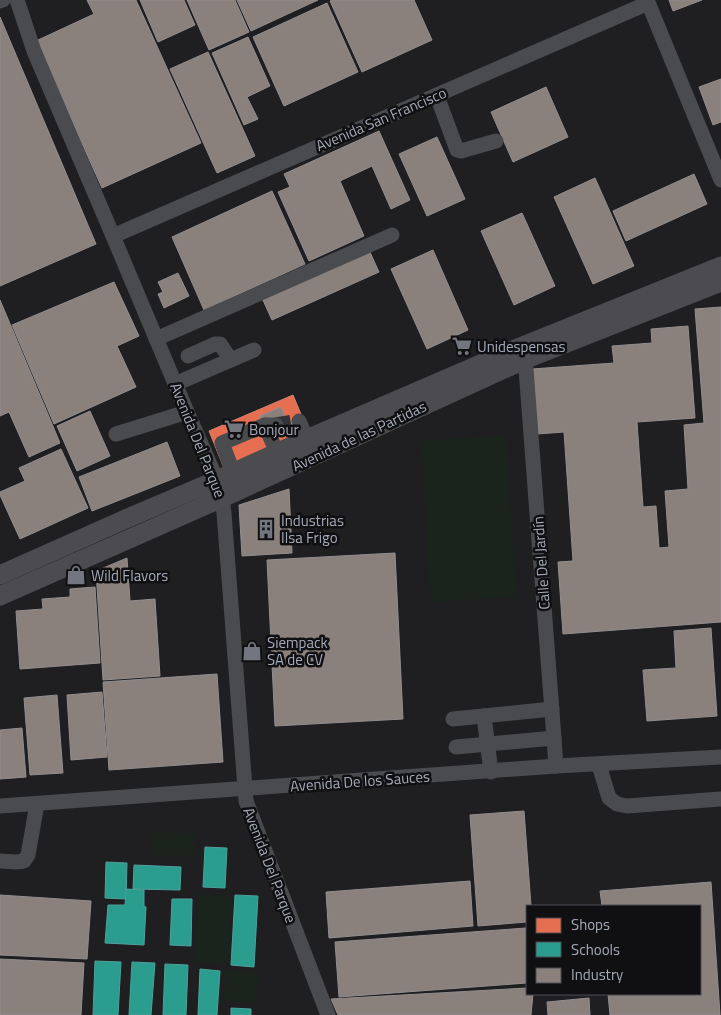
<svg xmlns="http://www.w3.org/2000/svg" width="721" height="1015" font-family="'Titillium Web',sans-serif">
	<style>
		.built { fill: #1f1f22; fill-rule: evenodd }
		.green { fill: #1b231d }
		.shops { fill: #e76f51; stroke: #d38170 }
		.schools { fill: #2a9d8f; stroke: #4fa19b }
		.industry { fill: #8a817c; stroke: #928d8e }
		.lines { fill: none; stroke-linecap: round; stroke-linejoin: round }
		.minor-tunnel { stroke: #323336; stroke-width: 15; stroke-dasharray: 15 8; stroke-linecap: butt }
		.minor { stroke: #494b4f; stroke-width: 15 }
		.major { stroke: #4c4c50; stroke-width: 19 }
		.labels { text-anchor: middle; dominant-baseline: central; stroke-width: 5; stroke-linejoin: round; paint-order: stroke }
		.street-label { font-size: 15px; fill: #a5aab8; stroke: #100f12 }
		.poi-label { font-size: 15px; fill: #a5aab8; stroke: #100f12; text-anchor: start }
	</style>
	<rect width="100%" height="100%" fill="#151516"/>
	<path class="built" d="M0,0H721V1015H0ZM527,906H700V994H527Z"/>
	<g class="green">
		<polygon points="506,435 516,597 431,602 421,441"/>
		<polygon points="151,832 195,833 194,856 151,855"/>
		<polygon points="198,894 232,896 229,964 194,962"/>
		<polygon points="226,970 258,973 255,1003 223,1000"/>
	</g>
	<polygon class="shops" points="293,395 308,431 224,468 209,431"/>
	<g class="schools">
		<polygon points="205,847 227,848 225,888 203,887"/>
		<polygon points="106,862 127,863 126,899 105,898"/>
		<polygon points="134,865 181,867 180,890 133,889"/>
		<polygon points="126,889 144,890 144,906 146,907 144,945 105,943 108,905 125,905"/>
		<polygon points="235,895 258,896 254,967 231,965"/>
		<polygon points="172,899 192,899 191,946 170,945"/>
		<polygon points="95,961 121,962 118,1015 93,1015"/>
		<polygon points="132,962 155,963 151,1015 129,1015"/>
		<polygon points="165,964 188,965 186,1015 163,1015"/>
		<polygon points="200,969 220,971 217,1015 198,1015"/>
		<polygon points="231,1008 251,1009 251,1015 231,1015"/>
	</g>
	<g class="industry">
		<polygon points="87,0 136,0 201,143 102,188 36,41 94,14"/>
		<polygon points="140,0 184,0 195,25 158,42"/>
		<polygon points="187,0 235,0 249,32 209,50"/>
		<polygon points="237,0 318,0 251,31"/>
		<polygon points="332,0 414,0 432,40 362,72 330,1"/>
		<polygon points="669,0 702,0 673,11"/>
		<polygon points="327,3 358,72 284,106 253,37"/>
		<polygon points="0,17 96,244 0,286"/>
		<polygon points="248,37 270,86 247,97 258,119 244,125 212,53"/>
		<polygon points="208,52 255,156 217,173 170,69"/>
		<polygon points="721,79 721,122 713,125 699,87"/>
		<polygon points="546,87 568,137 513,162 491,112"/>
		<polygon points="379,131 410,200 391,209 372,166 340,181 364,236 309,261 278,192 290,187 284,174"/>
		<polygon points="437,137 465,199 427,216 399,154"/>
		<polygon points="694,174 707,204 626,241 613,211"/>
		<polygon points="595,178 634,266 593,284 554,197"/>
		<polygon points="272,191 305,264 204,310 172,237"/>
		<polygon points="522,213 555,286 514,305 481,231"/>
		<polygon points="369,250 379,272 272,320 262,298"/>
		<polygon points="433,250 468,330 427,349 391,269"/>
		<polygon points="178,273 189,296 164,308 158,294 163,292 158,282"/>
		<polygon points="114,282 139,336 117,346 136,387 54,424 12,325"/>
		<polygon points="0,300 60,443 29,457 9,412 0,416"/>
		<polygon points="721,307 721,622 563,634 558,562 573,561 564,432 537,434 532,369 614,363 612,346 652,343 651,329 688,326 695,418 637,422 643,507 656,506 659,548 669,547 665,491 688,489 684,425 704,423 695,309"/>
		<polygon points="281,407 291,433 269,441 260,416"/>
		<polygon points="90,411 110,456 77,471 57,426"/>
		<polygon points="167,442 180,476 92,511 79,477"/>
		<polygon points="61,449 88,508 20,539 0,495 0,492 25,481 19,468"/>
		<polygon points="289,489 292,553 242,556 239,505"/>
		<polygon points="395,553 403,719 275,726 267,560"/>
		<polygon points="127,558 130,601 155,599 160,676 103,680 96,571"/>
		<polygon points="95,587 100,663 20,669 16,611 43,609 42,599 70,597 70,589"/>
		<polygon points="711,628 717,716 647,721 643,670 676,668 674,631"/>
		<polygon points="217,674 223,762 109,770 103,682"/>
		<polygon points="102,692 107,757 71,760 67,695"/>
		<polygon points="57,695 63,773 30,775 24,698"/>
		<polygon points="22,728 26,777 0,779 0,730"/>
		<polygon points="524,811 531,906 527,906 527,922 478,926 470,815"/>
		<polygon points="470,881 473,926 329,938 326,892"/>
		<polygon points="711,882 720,1015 610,1015 608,994 700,994 700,906 602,906 600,891"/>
		<polygon points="0,895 91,901 87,959 0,955"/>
		<polygon points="526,928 527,983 339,997 335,942"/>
		<polygon points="0,959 84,963 81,1015 0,1015"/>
		<polygon points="527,988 527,994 533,994 531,1015 338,1015 331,999"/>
		<polygon points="589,998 590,1015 548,1015 547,1002"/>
	</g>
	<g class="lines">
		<polyline class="minor-tunnel" points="276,425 299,421"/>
		<g class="minor">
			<polyline points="17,0 34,51 113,236 187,412 217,480 222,498 224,513 246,801 328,1015"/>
			<polyline points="647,0 721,180"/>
			<polyline points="0,1 3,0"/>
			<polyline points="437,96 457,150 461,151 496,141"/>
			<polyline points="113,236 648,3"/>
			<polyline points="156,339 392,235"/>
			<polyline points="188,356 215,344 220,344 231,360"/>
			<polyline points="524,360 526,369 554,738 556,766"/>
			<polyline points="175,384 254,350"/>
			<polyline points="299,421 307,439"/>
			<polyline points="276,425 265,425 277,453"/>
			<polyline points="116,434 187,412"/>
			<polyline points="233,472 222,443 265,425"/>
			<polyline points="484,716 491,772"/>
			<polyline points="453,719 552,709"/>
			<polyline points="456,747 554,738"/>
			<polyline points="599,765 609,798 617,804 627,806 721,799"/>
			<polyline points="0,806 556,766 721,757"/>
			<polyline points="0,861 16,862 24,861 28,855 37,804"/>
		</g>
		<g class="major">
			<polyline points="0,575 128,518 217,480 307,439 520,347 721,266"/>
			<polyline points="0,596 222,498 524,360 721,282"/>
		</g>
	</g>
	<defs>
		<symbol id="supermarket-bare" viewBox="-9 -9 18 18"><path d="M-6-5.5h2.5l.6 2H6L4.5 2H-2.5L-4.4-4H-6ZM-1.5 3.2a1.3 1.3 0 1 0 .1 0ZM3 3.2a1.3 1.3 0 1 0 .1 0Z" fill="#73767f" stroke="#100f12" stroke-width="2.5" paint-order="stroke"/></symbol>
		<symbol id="building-bare" viewBox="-9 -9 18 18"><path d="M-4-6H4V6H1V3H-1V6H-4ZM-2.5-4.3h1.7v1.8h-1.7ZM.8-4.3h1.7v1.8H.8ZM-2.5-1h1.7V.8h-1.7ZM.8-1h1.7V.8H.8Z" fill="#73767f" stroke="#100f12" stroke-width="2.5" paint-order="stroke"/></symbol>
		<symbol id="shop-bare" viewBox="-9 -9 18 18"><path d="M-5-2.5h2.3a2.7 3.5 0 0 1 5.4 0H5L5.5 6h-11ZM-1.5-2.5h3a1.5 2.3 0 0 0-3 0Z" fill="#73767f" stroke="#100f12" stroke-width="2.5" paint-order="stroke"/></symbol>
	</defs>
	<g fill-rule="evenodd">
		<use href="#supermarket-bare" x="448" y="332" width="28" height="28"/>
		<use href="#supermarket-bare" x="220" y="415" width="28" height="28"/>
		<use href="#building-bare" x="252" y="515" width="28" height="28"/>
		<use href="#shop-bare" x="62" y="561" width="28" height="28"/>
		<use href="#shop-bare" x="238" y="637" width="28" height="28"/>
	</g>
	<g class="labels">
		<g class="street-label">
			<text transform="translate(381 119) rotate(-23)">Avenida San Francisco</text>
			<text transform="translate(359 436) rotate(-25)">Avenida de las Partidas</text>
			<text transform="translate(198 440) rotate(68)">Avenida Del Parque</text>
			<text transform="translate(541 563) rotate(-94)">Calle Del Jardín</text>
			<text transform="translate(360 781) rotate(-4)">Avenida De los Sauces</text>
			<text transform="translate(270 865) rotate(69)">Avenida Del Parque</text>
		</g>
		<g class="poi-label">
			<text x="477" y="346">Unidespensas</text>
			<text x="249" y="429">Bonjour</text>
			<text x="281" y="520">Industrias<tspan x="281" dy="17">Ilsa Frigo</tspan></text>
			<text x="91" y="575">Wild Flavors</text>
			<text x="267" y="642">Siempack<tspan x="267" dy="17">SA de CV</tspan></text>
		</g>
	</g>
	<rect x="526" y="905" width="175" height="90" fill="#100f12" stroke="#4c4d54"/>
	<rect x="536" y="918" width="25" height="15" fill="#e76f51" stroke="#4c4d54"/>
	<text x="571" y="930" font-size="15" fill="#a5aab8">Shops</text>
	<rect x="536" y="942" width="25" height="15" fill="#2a9d8f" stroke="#4c4d54"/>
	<text x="571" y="955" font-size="15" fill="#a5aab8">Schools</text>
	<rect x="536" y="968" width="25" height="15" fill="#8a817c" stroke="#4c4d54"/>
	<text x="571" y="980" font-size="15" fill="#a5aab8">Industry</text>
</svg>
